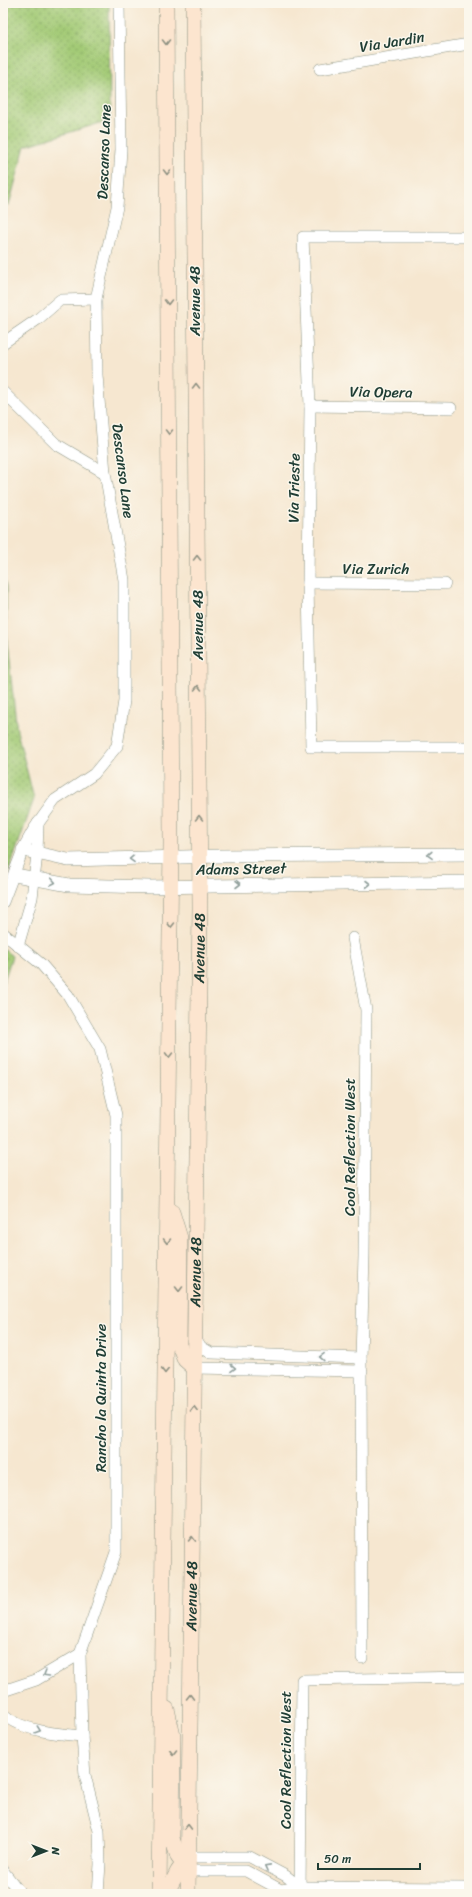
<svg xmlns="http://www.w3.org/2000/svg" width="472" height="1897" font-family="Sriracha,sans-serif">
	<style>
		.grass { fill: url(#grass-dots); stroke: #618455 }
		.lines { fill: none; stroke-linecap: round; stroke-linejoin: round }
		.minor-casing { stroke: #8a9282; stroke-width: 12 }
		.tertiary-casing { stroke: #8a9282; stroke-width: 14 }
		.secondary-casing { stroke: #8a9282; stroke-width: 16 }
		.minor { stroke: #fff; stroke-width: 11 }
		.tertiary { stroke: #fff; stroke-width: 13 }
		.secondary { stroke: #fce5cf; stroke-width: 15 }
		.oneway { stroke: #8e9182 }
		.oneway2 { stroke: #8f9e9a }
		.labels { text-anchor: middle; dominant-baseline: central; stroke-width: 3; stroke-linejoin: round; paint-order: stroke }
		.street-label { font-size: 15px; fill: #1f3d34; stroke: #fbf7ec }
	</style>
	<defs>
		<pattern id="grass-dots" width="8" height="8" patternUnits="userSpaceOnUse"><rect width="8" height="8" fill="#a3ca76"/><path d="M2 2h.1M6 6h.1" fill="none" stroke="#84a562" stroke-width="1.8" stroke-linecap="round"/></pattern>
	</defs>
	<rect width="100%" height="100%" fill="#fbf7ec"/>
	<filter id="ink" filterUnits="userSpaceOnUse"><feTurbulence type="fractalNoise" baseFrequency=".025" numOctaves="2"/><feDisplacementMap in="SourceGraphic" scale="8" xChannelSelector="R" yChannelSelector="G"/><feConvolveMatrix kernelMatrix="1 2 1 2 8 2 1 2 1" color-interpolation-filters="sRGB"/></filter>
	<filter id="wash" filterUnits="userSpaceOnUse"><feTurbulence type="fractalNoise" baseFrequency=".012" numOctaves="4" result="noise"/><feDisplacementMap in="SourceGraphic" scale="16" xChannelSelector="R" yChannelSelector="G"/><feGaussianBlur stdDeviation="0.9" result="paint"/><feColorMatrix in="noise" values="0 0 0 0 0 0 0 0 0 0 0 0 0 0 0 0 0 1.4 0 .05"/><feComposite in="paint" operator="in"/></filter>
	<g filter="url(#wash)">
		<rect width="100%" height="100%" fill="#f6e7d0"/>
		<g class="grass">
			<polygon points="3,3 109,3 110,120 25,146 9,205 3,203"/>
			<polygon points="3,572 6,588 7,643 17,731 34,799 3,888"/>
			<polygon points="3,949 12,956 3,984"/>
		</g>
	</g>
	<g filter="url(#ink)">
		<g class="lines">
			<defs>
				<g id="minor">
					<polyline points="320,69 469,44"/>
					<polyline points="469,237 303,237 310,406 308,583 311,747 469,747"/>
					<polyline points="3,343 38,319 60,300 96,299"/>
					<polyline points="3,392 56,444 105,473"/>
					<polyline points="310,406 451,408"/>
					<polyline points="308,583 445,584"/>
					<polyline points="3,902 24,847 34,829 55,800 94,774 117,746 124,701 124,580 105,473 97,375 96,299 117,207 121,150 119,3"/>
					<polyline points="3,933 41,964 68,995 100,1049 116,1115 116,1552 80,1654 82,1736 85,1775 99,1831 100,1864 98,1894"/>
					<polyline points="353,938 366,1010 364,1256 361,1358 362,1658"/>
					<polyline points="18,946 32,898 37,854 38,823"/>
					<polyline points="194,1336 201,1347 211,1353 361,1358"/>
					<polyline points="194,1368 362,1371"/>
					<polyline points="3,1691 36,1680 80,1654"/>
					<path d="M3,1714C21,1731 57,1734 82,1736"/>
					<polyline points="188,1857 250,1857 286,1876 300,1887"/>
					<polyline points="3,1871 21,1894"/>
					<polyline points="188,1871 246,1871 281,1890 300,1887 469,1888"/>
					<polyline points="300,1894 302,1680 469,1677"/>
				</g>
				<g id="tertiary">
					<polyline points="23,850 68,860 221,856 469,854"/>
					<polyline points="15,875 69,885 150,887 469,882"/>
				</g>
				<g id="secondary">
					<polyline points="172,1212 180,1238 179,1345 185,1360 194,1368"/>
					<polyline points="167,1709 173,1736 172,1838 178,1857 188,1871"/>
					<polyline points="159,1894 171,842 166,3"/>
					<polyline points="166,1894 178,1871 188,1857"/>
					<path id="s1" d="M188,1894L200,907L193,3"/>
				</g>
			</defs>
			<use href="#minor" class="minor-casing"/>
			<use href="#tertiary" class="tertiary-casing"/>
			<use href="#secondary" class="secondary-casing"/>
			<use href="#minor" class="minor"/>
			<use href="#tertiary" class="tertiary"/>
			<use href="#secondary" class="secondary"/>
		</g>
		<defs><path id="oneway-chevron" d="M-2-3.5L2.5 0L-2 3.5" fill="none" stroke-width="1.6" stroke-linecap="round" stroke-linejoin="round"/></defs>
		<g class="oneway">
			<use href="#oneway-chevron" transform="translate(166 42) rotate(90)"/>
			<use href="#oneway-chevron" transform="translate(167 172) rotate(90)"/>
			<use href="#oneway-chevron" transform="translate(168 302) rotate(90)"/>
			<use href="#oneway-chevron" transform="translate(196 386) rotate(-90)"/>
			<use href="#oneway-chevron" transform="translate(169 432) rotate(90)"/>
			<use href="#oneway-chevron" transform="translate(197 558) rotate(-90)"/>
			<use href="#oneway-chevron" transform="translate(198 688) rotate(-90)"/>
			<use href="#oneway-chevron" transform="translate(199 818) rotate(-90)"/>
			<use href="#oneway-chevron" transform="translate(171 925) rotate(91)"/>
			<use href="#oneway-chevron" transform="translate(169 1055) rotate(91)"/>
			<use href="#oneway-chevron" transform="translate(167 1241) rotate(91)"/>
			<use href="#oneway-chevron" transform="translate(179 1289) rotate(90)"/>
			<use href="#oneway-chevron" transform="translate(165 1371) rotate(91)"/>
			<use href="#oneway-chevron" transform="translate(194 1409) rotate(-89)"/>
			<use href="#oneway-chevron" transform="translate(192 1539) rotate(-89)"/>
			<use href="#oneway-chevron" transform="translate(190 1697) rotate(-89)"/>
			<use href="#oneway-chevron" transform="translate(173 1752) rotate(91)"/>
			<use href="#oneway-chevron" transform="translate(188 1827) rotate(-89)"/>
		</g>
		<g class="oneway2">
			<use href="#oneway-chevron" transform="translate(430 855) rotate(178)"/>
			<use href="#oneway-chevron" transform="translate(132 859) rotate(179)"/>
			<use href="#oneway-chevron" transform="translate(53 882) rotate(10)"/>
			<use href="#oneway-chevron" transform="translate(238 884)"/>
			<use href="#oneway-chevron" transform="translate(368 884)"/>
			<use href="#oneway-chevron" transform="translate(322 1357) rotate(-178)"/>
			<use href="#oneway-chevron" transform="translate(233 1368) rotate(1)"/>
			<use href="#oneway-chevron" transform="translate(46 1674) rotate(149)"/>
			<use href="#oneway-chevron" transform="translate(38 1730) rotate(19)"/>
			<use href="#oneway-chevron" transform="translate(267 1867) rotate(-152)"/>
		</g>
	</g>
	<g class="labels">
		<g class="street-label">
			<text transform="translate(392 42) rotate(-9)">Via Jardin</text>
			<text transform="translate(104 152) rotate(-88)">Descanso Lane</text>
			<text transform="translate(195 301) rotate(-90)">Avenue 48</text>
			<text transform="translate(381 392) rotate(1)">Via Opera</text>
			<text transform="translate(123 471) rotate(83)">Descanso Lane</text>
			<text transform="translate(294 488) rotate(-89)">Via Trieste</text>
			<text x="376" y="569">Via Zurich</text>
			<text transform="translate(198 625) rotate(-90)">Avenue 48</text>
			<text transform="translate(241 869) rotate(-1)">Adams Street</text>
			<text stroke="none"><textPath href="#s1" startOffset="946">Avenue 48</textPath></text>
			<text transform="translate(350 1147) rotate(-90)">Cool Reflection West</text>
			<text stroke="none"><textPath href="#s1" startOffset="622">Avenue 48</textPath></text>
			<text transform="translate(101 1398) rotate(-90)">Rancho la Quinta Drive</text>
			<text stroke="none"><textPath href="#s1" startOffset="298">Avenue 48</textPath></text>
			<text transform="translate(286 1760) rotate(-90)">Cool Reflection West</text>
		</g>
	</g>
	<rect width="472" height="1897" fill="none" stroke="#fbf7ec" stroke-width="16"/>
	<g transform="translate(46 1851) rotate(90)" stroke="#fbf7ec" stroke-width="3" paint-order="stroke">
	<path d="M0-3L7 15L0 10L-7 15Z" fill="#1f3d34"/>
	<text y="-6" font-size="11" font-weight="bold" text-anchor="middle" fill="#1f3d34">N</text>
	</g>
	<path d="M318 1863v6h102v-6" fill="none" stroke="#1f3d34" stroke-width="2"/>
	<text x="324" y="1863" font-size="12" fill="#1f3d34" stroke="#fbf7ec" stroke-width="3" paint-order="stroke">50 m</text>
</svg>
